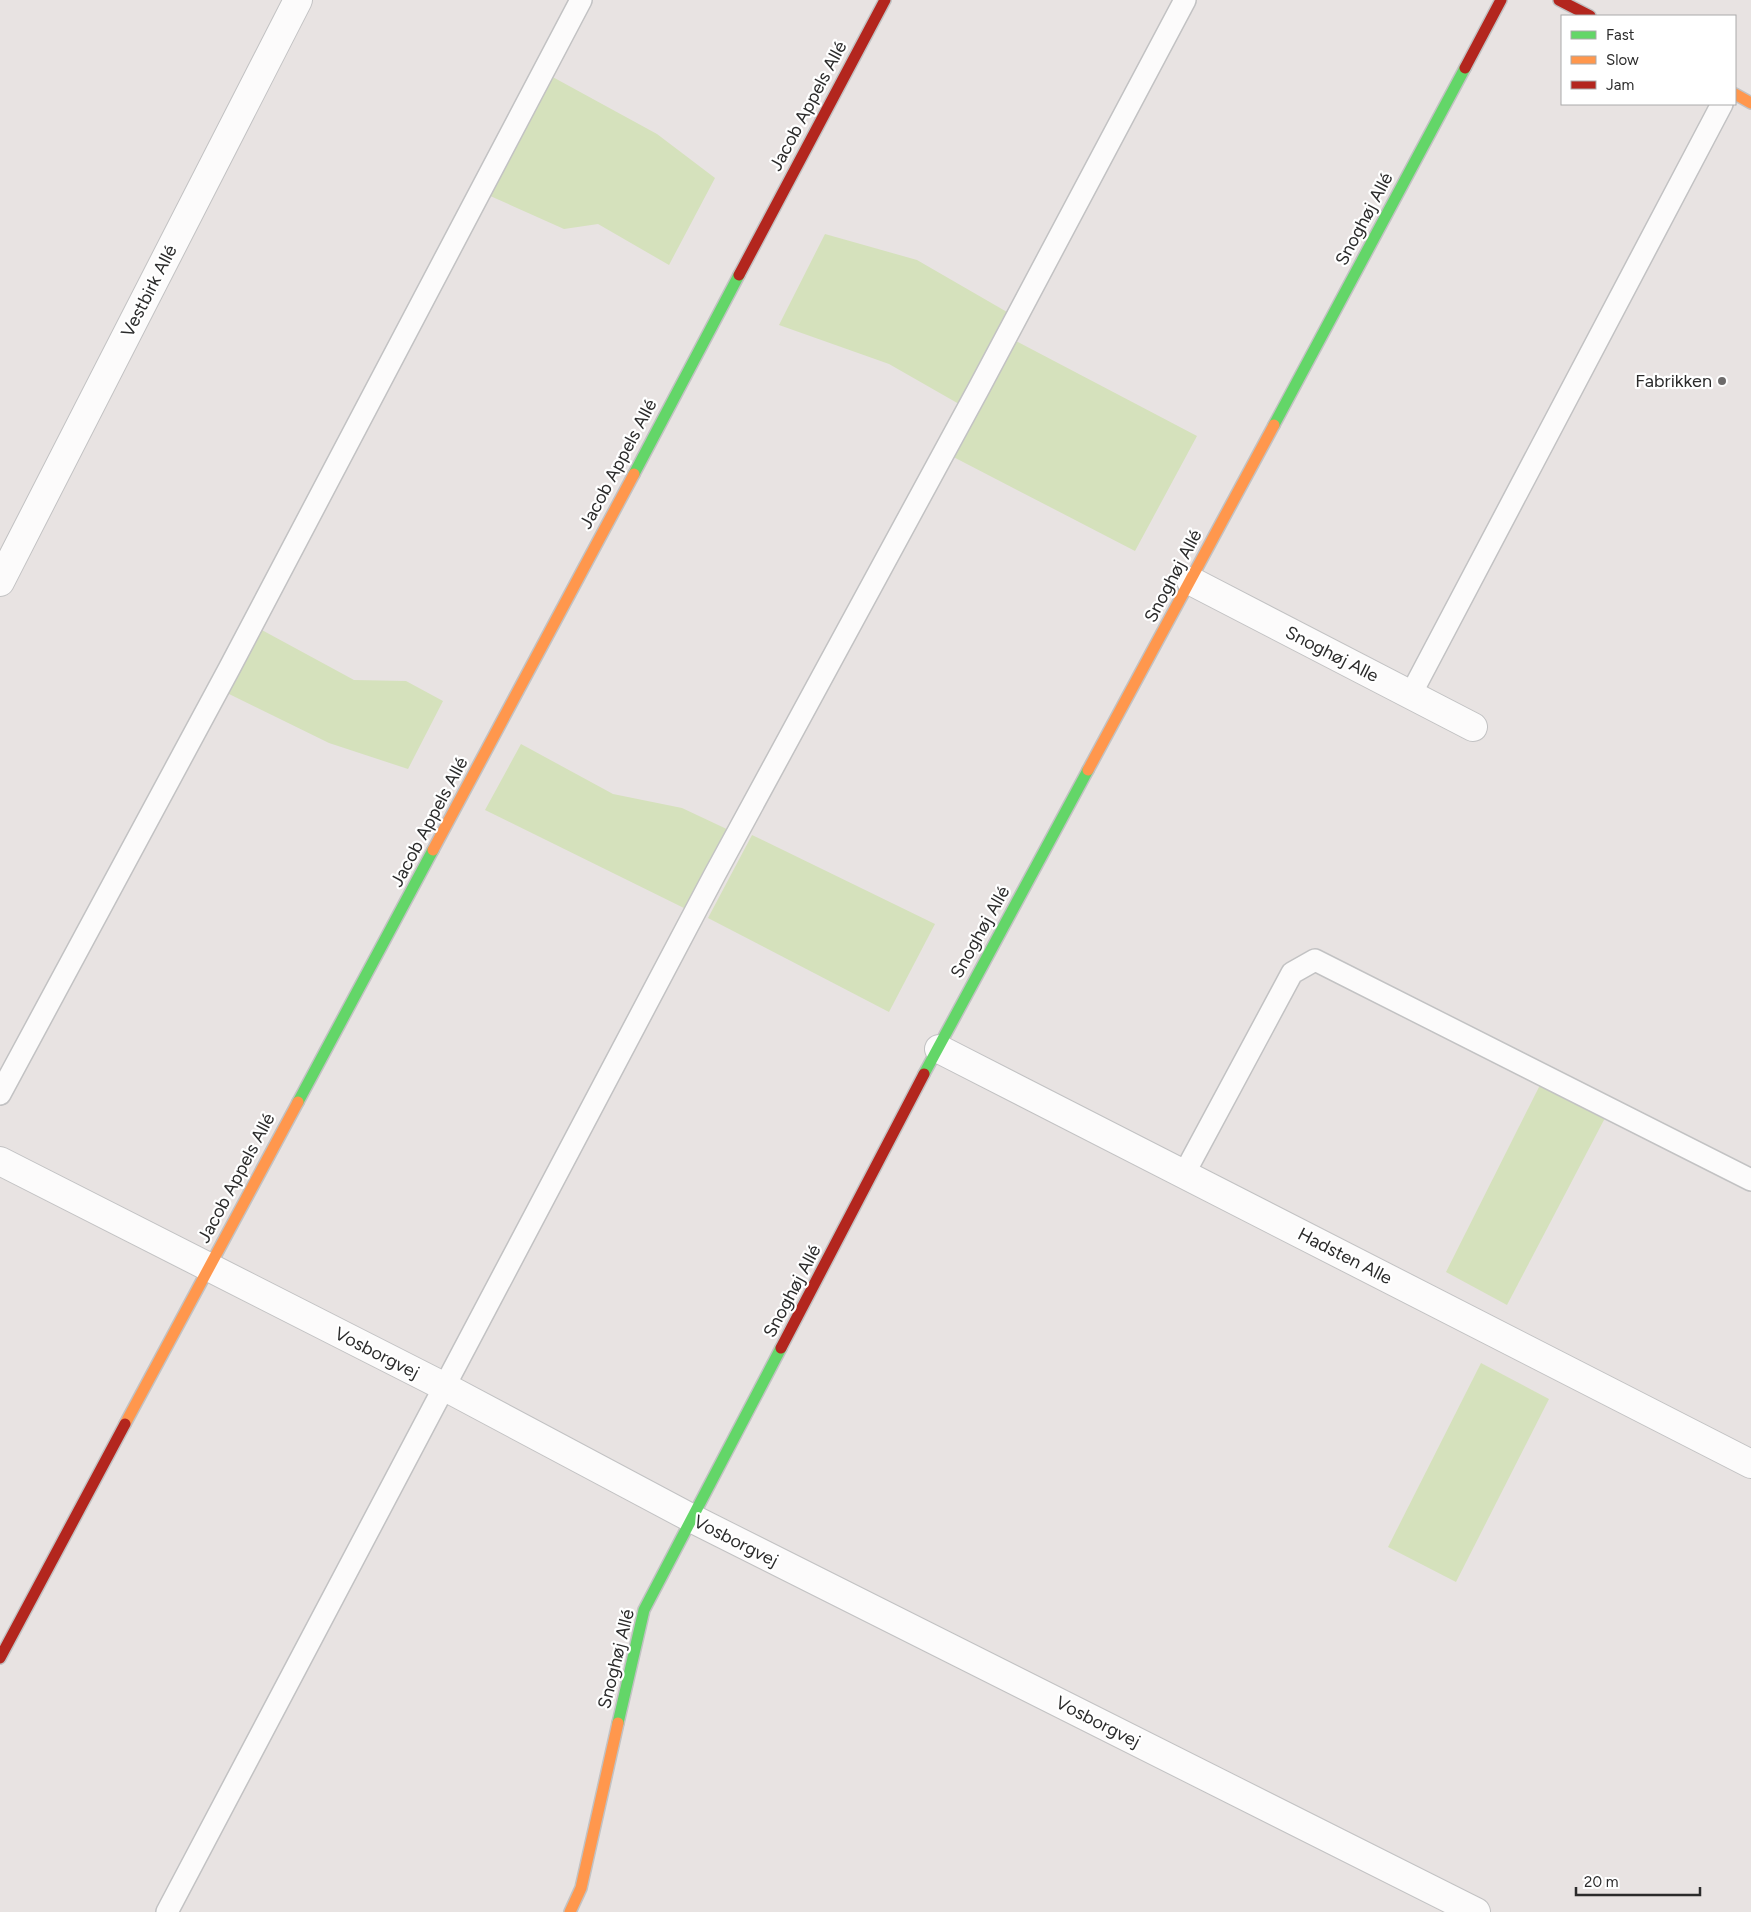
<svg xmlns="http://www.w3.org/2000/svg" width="1751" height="1912" font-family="Figtree,sans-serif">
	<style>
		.green { fill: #d5e1bc }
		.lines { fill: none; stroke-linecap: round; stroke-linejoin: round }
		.lane-casing { stroke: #c2c2c3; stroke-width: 24 }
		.street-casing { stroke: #c2c2c3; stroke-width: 30 }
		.fast-casing { stroke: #c2c2c3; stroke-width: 14 }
		.slow-casing { stroke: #c2c2c3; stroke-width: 14 }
		.jam-casing { stroke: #c2c2c3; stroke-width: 14 }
		.lane { stroke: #fcfbfb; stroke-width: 21 }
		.street { stroke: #fcfbfb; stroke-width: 28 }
		.fast { stroke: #63d668; stroke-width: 11 }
		.slow { stroke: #ff974d; stroke-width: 11 }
		.jam { stroke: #b3261e; stroke-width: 11 }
		.poi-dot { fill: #6d6b6b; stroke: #fff; stroke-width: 2 }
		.labels { text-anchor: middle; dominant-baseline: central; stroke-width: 4.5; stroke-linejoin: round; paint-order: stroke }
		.street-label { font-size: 18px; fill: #2b2b2b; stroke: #fff }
		.poi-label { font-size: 18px; fill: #2b2b2b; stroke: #fff; text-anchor: end }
	</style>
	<rect width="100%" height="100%" fill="#e8e3e2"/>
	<g class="green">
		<polygon points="549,75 657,134 715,178 669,265 598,224 564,229 488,195"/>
		<polygon points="825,234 917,260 1007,312 1016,341 1197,436 1135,551 938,449 959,404 889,364 779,325"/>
		<polygon points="260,629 354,680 406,681 443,701 408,769 329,743 227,693"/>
		<polygon points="521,744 613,794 682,808 733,832 690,911 485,810"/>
		<polygon points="752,835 935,924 889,1012 708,918"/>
		<polygon points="1540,1085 1605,1118 1507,1305 1446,1272"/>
		<polygon points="1481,1363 1549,1399 1456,1582 1388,1547"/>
	</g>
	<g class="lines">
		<defs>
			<g id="lane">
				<polyline points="1411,694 1722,104"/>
				<polyline points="0,1094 229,669 581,0"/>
				<polyline points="1184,1174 1292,973 1315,960 1751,1180"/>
				<polyline points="167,1912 714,876 979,388 1185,0"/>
			</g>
			<g id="street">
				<polyline points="1191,581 1473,727"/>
				<polyline points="0,582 298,0"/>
				<polyline points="939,1049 1751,1464"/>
				<polyline points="0,1161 445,1387 693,1519 1476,1912"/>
			</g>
			<g id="fast">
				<polyline points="1274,425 1465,68"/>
				<polyline points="634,474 739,275"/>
				<polyline points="924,1074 1088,770"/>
				<polyline points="298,1102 433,850"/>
				<polyline points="618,1723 644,1610 781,1348"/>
			</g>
			<g id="slow">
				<polyline points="1735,94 1751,103"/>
				<polyline points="1088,770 1274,425"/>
				<polyline points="433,850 634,474"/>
				<polyline points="125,1424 298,1102"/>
				<polyline points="570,1912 581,1888 618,1723"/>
			</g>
			<g id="jam">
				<polyline points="1559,0 1590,16"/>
				<polyline points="1465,68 1501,0"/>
				<polyline points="739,275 885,0"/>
				<polyline points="781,1348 924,1074"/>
				<polyline points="0,1658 125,1424"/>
			</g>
		</defs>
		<use href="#lane" class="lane-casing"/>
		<use href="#street" class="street-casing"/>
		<use href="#fast" class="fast-casing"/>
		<use href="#slow" class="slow-casing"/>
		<use href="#jam" class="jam-casing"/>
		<use href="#lane" class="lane"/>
		<use href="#street" class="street"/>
		<use href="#fast" class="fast"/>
		<use href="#slow" class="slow"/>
		<use href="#jam" class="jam"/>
	</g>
	<circle class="poi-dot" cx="1722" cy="381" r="5"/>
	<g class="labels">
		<g class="street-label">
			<text transform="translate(808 106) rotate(-62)">Jacob Appels Allé</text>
			<text transform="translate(1364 219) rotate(-62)">Snoghøj Allé</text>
			<text transform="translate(149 291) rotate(-63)">Vestbirk Allé</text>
			<text transform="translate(618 464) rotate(-62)">Jacob Appels Allé</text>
			<text transform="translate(1173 576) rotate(-62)">Snoghøj Allé</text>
			<text transform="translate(1332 654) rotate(27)">Snoghøj Alle</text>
			<text transform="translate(429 822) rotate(-62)">Jacob Appels Allé</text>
			<text transform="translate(980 932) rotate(-61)">Snoghøj Allé</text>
			<text transform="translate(236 1178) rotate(-62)">Jacob Appels Allé</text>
			<text transform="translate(1345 1256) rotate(27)">Hadsten Alle</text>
			<text transform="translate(792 1291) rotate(-62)">Snoghøj Allé</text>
			<text transform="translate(377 1353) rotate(27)">Vosborgvej</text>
			<text transform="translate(736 1541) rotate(27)">Vosborgvej</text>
			<text transform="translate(616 1659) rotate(-76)">Snoghøj Allé</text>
			<text transform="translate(1098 1722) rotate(27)">Vosborgvej</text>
		</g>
		<g class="poi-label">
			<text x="1712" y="381">Fabrikken</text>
		</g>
	</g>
	<rect x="1561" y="15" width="175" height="90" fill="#ffffff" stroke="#aaaaaa"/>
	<rect x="1571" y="31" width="25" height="8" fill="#63d668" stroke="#aaaaaa"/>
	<text x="1606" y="40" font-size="15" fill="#2b2b2b">Fast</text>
	<rect x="1571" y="56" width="25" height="8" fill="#ff974d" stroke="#aaaaaa"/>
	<text x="1606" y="65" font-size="15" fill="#2b2b2b">Slow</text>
	<rect x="1571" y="81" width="25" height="8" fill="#b3261e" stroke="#aaaaaa"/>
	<text x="1606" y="90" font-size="15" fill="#2b2b2b">Jam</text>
	<path d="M1576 1887v8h124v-8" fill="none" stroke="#2b2b2b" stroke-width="2.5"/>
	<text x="1584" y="1887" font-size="15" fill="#2b2b2b" stroke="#ffffff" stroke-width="4" paint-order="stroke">20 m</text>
</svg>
